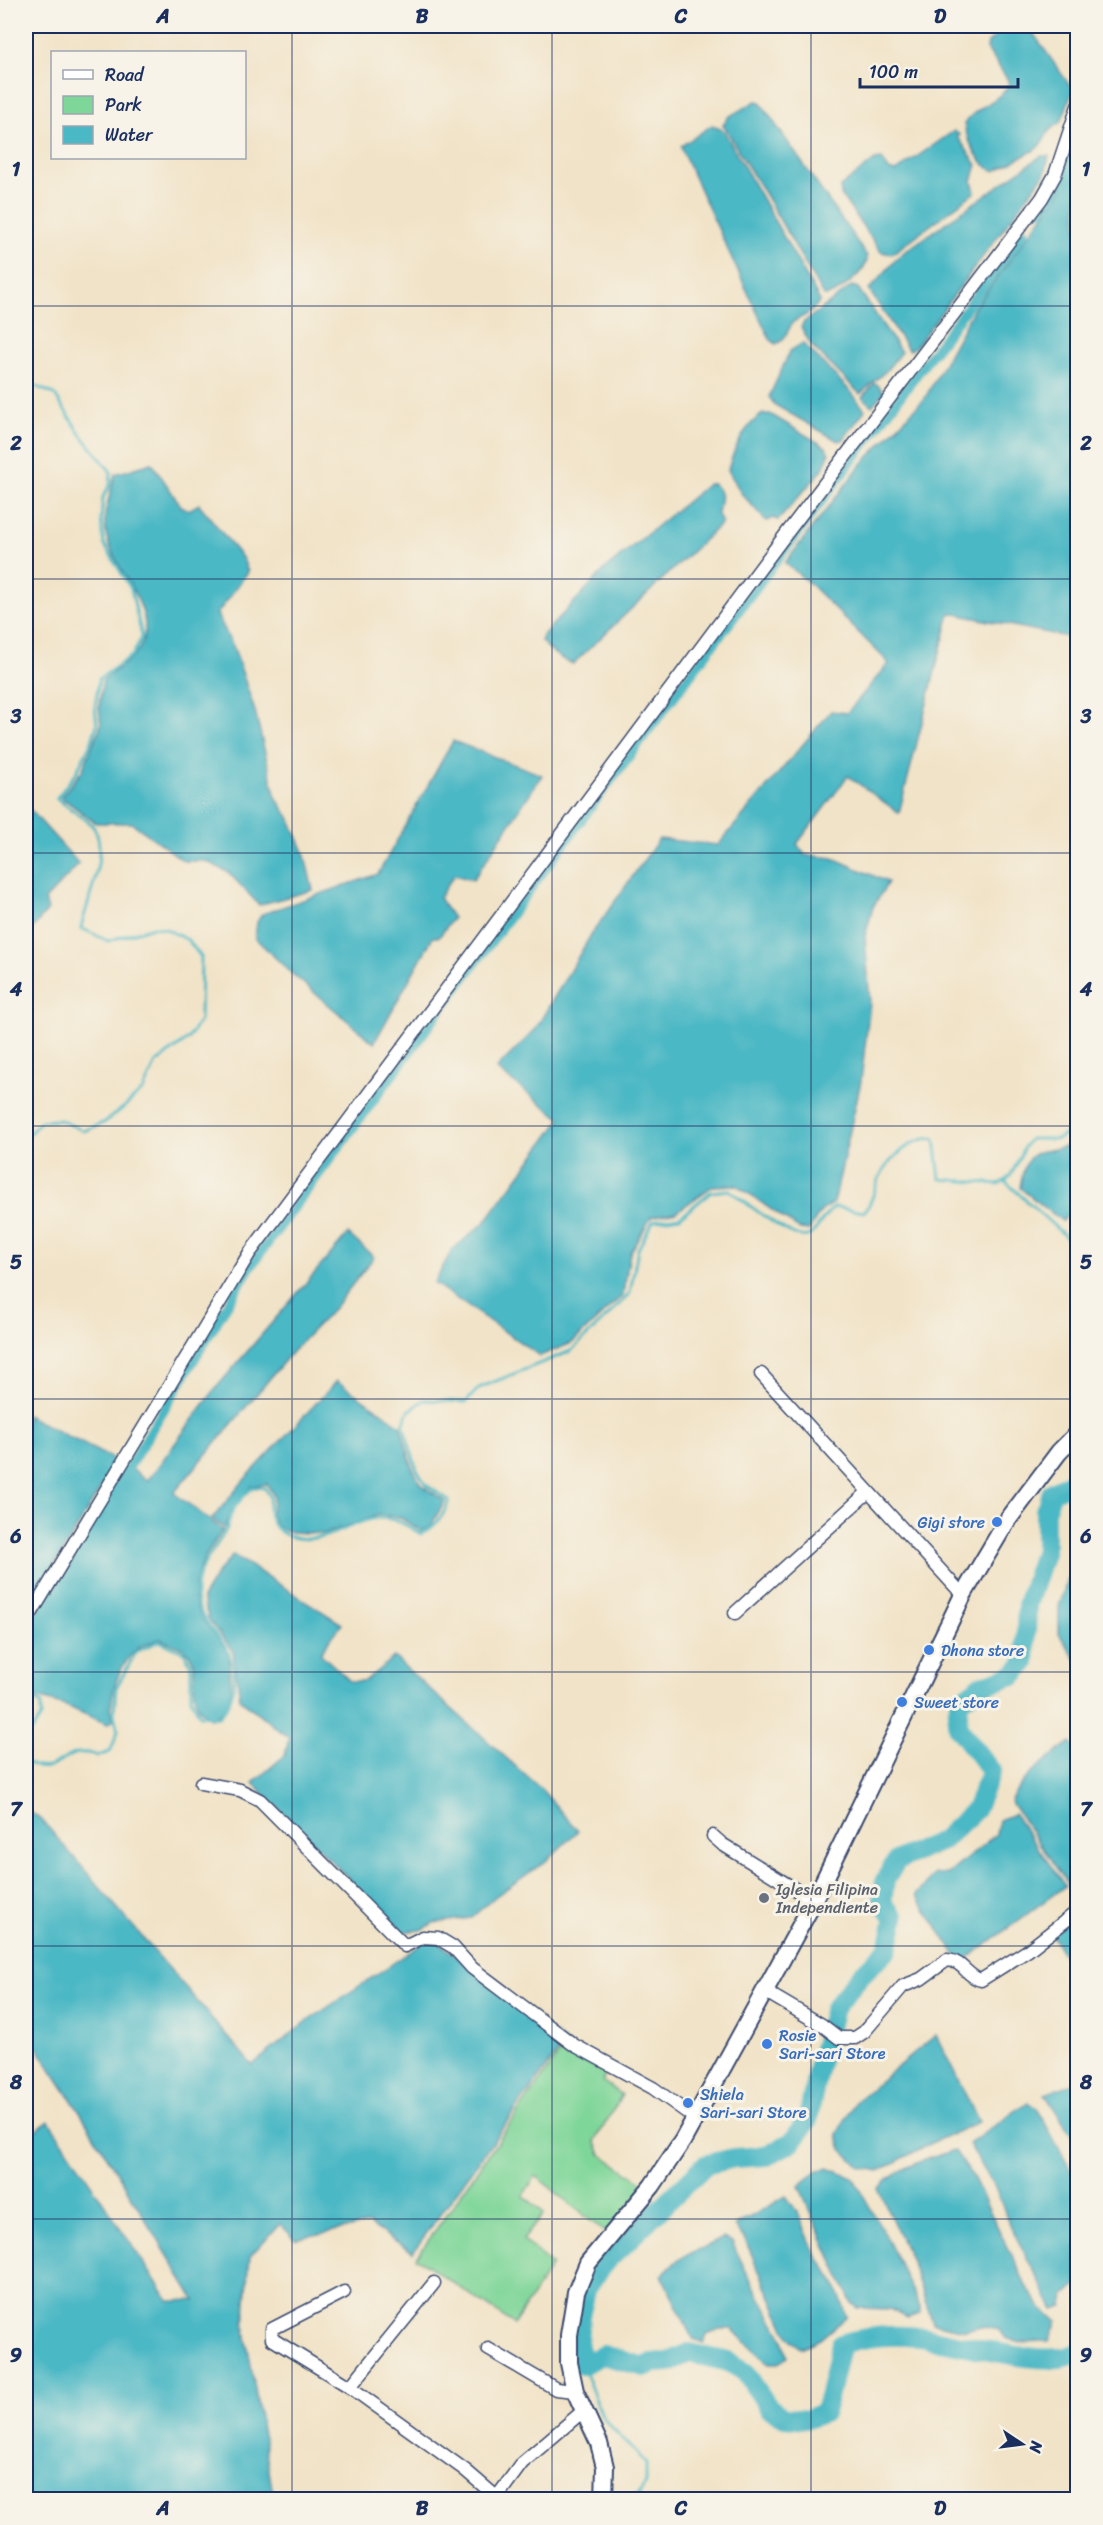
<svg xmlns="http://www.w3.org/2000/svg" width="1103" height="2525" font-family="Sriracha,sans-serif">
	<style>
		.green { fill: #7fd699; stroke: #4d827c; stroke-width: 1.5 }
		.water { fill: #4bb8c5; stroke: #337492; stroke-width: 1.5 }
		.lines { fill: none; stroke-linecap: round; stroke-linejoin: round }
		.stream { stroke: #4bb8c5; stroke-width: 3 }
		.canal { stroke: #4bb8c5; stroke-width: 10 }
		.river { stroke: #4bb8c5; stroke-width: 20 }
		.street-casing { stroke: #3b4a6e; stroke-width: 15 }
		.secondary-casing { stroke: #3b4a6e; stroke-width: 20 }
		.street { stroke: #fff; stroke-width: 12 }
		.secondary { stroke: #fff; stroke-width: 16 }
		.grid { fill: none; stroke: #1b2f5e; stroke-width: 1.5; stroke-opacity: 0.55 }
		.shop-dot { fill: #3f7fe0; stroke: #f7f3e8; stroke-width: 2 }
		.worship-dot { fill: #6b7280; stroke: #f7f3e8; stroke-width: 2 }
		.labels { text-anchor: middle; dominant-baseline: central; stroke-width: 6; stroke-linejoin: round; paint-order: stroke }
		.shop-label { font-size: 16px; fill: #366cbe; stroke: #f7f3e8; text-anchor: start }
		.worship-label { font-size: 16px; fill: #5b616d; stroke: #f7f3e8; text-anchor: start }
		.neatline { fill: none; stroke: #1b2f5e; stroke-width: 2 }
		.grid-label { font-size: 20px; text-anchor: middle; font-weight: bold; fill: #1b2f5e }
	</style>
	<rect width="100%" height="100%" fill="#f7f3e8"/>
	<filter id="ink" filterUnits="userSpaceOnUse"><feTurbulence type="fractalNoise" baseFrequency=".0167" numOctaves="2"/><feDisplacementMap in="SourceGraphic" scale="12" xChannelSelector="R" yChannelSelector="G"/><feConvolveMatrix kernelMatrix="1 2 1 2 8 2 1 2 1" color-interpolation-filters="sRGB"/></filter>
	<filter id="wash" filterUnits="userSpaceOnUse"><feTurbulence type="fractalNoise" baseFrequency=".008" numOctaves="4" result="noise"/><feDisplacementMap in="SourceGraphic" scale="24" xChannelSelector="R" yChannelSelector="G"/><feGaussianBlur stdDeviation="1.35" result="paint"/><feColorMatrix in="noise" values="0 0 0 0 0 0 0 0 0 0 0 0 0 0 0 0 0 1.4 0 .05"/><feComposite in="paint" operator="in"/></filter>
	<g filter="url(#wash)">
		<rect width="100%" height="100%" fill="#f1e3c7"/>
		<polygon class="green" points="566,2044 609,2069 602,2081 622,2095 595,2141 601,2154 646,2185 608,2235 536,2176 523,2195 544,2213 523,2240 552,2265 514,2324 416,2258"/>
		<g class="water">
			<path d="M1008,26H1028L1073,90L1061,122L1049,131L1042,143L1035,150L995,171C979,167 967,139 964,124C975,107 997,103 1009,86L1008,80L987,49L988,43Z"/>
			<path d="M756,101L760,102L867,256C870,269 836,297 824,296L821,292C795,246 770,201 742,157C735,146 731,136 723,125L728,117Z"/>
			<polygon points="712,125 724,131 820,301 811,312 793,322 783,340 776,344 770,339 754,306 683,153 681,146"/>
			<polygon points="954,131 960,135 957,136 977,165 972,181 975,192 892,254 881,252 841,195 840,187 875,160 882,159 889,170 895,172"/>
			<polygon points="1077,149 1077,639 950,613 899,813 848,776 797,844 805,855 833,858 888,882 873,907 865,936 870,1003 861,1081 834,1203 821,1211 809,1230 799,1229 736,1185 713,1186 676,1212 651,1217 630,1253 623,1295 572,1343 540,1356 434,1283 452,1250 485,1222 561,1119 496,1069 535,1030 591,935 659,839 718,845 831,711 847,713 889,663 808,582 785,563 860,466 925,398 975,307 1063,189"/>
			<polygon points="1041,156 1049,156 1045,173 917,345 911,350 908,349 869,290 900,255"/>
			<polygon points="852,286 858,288 901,352 886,371 860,394 811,345 801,327 804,322"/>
			<polygon points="803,343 852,393 865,410 843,440 838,441 775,405 769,397 790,351"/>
			<polygon points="874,384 877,384 884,392 872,406 862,397"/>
			<path d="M763,414H770L826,447L829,454L823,469L783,515L778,520L773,518L766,521L741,493L728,470C733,451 745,424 763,414Z"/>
			<path d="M152,463L181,506L189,510L199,504L243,559L248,572L217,614L234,648L255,711L276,798L289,817L304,852L313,890L259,905L228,872L206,861H184L132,823H96L61,797L82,771L101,725L99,707L103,680C111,673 130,661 135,655C166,618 117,574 108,541C100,513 110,500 115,474Z"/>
			<path d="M708,484H714C725,495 719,501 718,515L722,523L573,664C560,660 550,651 541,641L544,634L605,569Z"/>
			<polygon points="453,741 542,775 473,880 454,875 439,898 453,918 439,937 433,937 374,1043 291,973 255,938 257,922 262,914 378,874"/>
			<polygon points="26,805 79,864 45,900 48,910 26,936"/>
			<path d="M1077,1141V1205L1062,1221L1020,1188C1027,1135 1047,1160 1077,1141Z"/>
			<path d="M348,1234L374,1257L335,1307L292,1352L174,1493L223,1530C209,1549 192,1573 195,1598C198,1623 219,1634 228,1654C230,1659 229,1667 230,1673C232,1692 232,1713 210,1718C180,1700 205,1669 187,1652C181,1646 168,1643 160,1639C153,1642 140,1645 135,1651C118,1667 107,1698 113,1720L107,1724L66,1706L26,1695V1641L130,1468L148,1480L216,1388Z"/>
			<polygon points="337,1381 400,1425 413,1469 421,1485 445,1501 430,1527 422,1531 399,1517 378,1515 324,1534 291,1532 277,1527 271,1514 274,1496 267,1484 252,1486 231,1511 225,1528 212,1519 244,1480"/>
			<polygon points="26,1415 117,1461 26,1613"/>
			<polygon points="233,1555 342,1624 320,1653 350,1681 365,1681 394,1657 542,1790 578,1831 545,1862 496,1896 471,1918 433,1923 422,1930 402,1932 253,1783 285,1755 289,1738 240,1699 233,1651 209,1620 202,1598 218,1572"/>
			<polygon points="1070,1572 1077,1578 1077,1661 1059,1634 1059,1606"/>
			<path d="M1071,1742L1078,1752V1884L1074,1887L1069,1886L1010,1801C1025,1774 1046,1760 1071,1742Z"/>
			<polygon points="26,1810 41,1819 252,2065 306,2022 426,1941 437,1941 565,2042 413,2252 369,2224 295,2239 280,2224 250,2256 244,2325 274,2499 26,2499 26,2334 31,2332 26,2324 26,2138 49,2121 169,2301 195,2300 81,2114 26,2031"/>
			<polygon points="1014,1814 1065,1886 961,1963 916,1895 935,1874 948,1874 996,1834 999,1820"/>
			<polygon points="1077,1917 1077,1978 1051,1934"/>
			<polygon points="936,2035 979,2122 931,2143 879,2171 860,2167 842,2149 837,2134 856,2101"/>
			<polygon points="1074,2083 1077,2089 1077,2144 1045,2094"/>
			<polygon points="1028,2102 1037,2108 1077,2182 1077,2286 1065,2296 1063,2307 1054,2310 1012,2229 995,2188 969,2144"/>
			<path d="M955,2151L974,2179L1028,2289L1042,2308L1057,2321L1049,2341L1017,2342L1006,2338L999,2330L981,2326L965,2330L933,2323L911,2261L878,2189C897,2169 928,2157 955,2151Z"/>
			<polygon points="828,2167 853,2177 885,2234 920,2306 920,2313 908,2317 889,2309 858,2308 851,2302 799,2186 816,2172"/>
			<polygon points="786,2196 798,2213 815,2253 835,2283 847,2316 820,2339 801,2348 789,2337 745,2240 735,2226"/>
			<path d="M723,2238L732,2242L748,2275L782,2336L788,2357L778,2363H768L732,2329H720L707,2334L704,2343L693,2339L662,2276C677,2254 701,2251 723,2238Z"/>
		</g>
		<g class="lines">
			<g class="stream">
				<path d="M26,382L54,394L80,433L111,472L110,485L103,497L101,520L104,544L131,589L142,637L133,655L99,679L95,707L97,725L91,743L76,773L57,798C67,808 81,815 91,824C112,846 87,901 81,928L108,941L153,927L166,929L188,940L201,957L200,1020L188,1039L156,1063L143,1090L123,1108L105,1122L84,1131L60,1120L41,1121L26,1137"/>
				<polyline points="1078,1101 1078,1109"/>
				<polyline points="1006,1182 1078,1248"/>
				<polyline points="26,1698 41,1703 41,1717 32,1731 26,1731"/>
				<path d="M26,1762C60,1782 62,1741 98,1756L110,1752L118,1731L114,1714L116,1688L136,1652L159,1641L185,1653L191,1665V1699L200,1715L219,1717C235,1701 238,1673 228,1652C219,1633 198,1619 196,1596C194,1570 214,1551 226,1530C229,1525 229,1518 232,1512C236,1503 245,1495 253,1487L265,1488L270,1497C263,1532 291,1543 322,1537C341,1533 359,1519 379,1518C395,1517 408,1526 421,1534C436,1526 444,1516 449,1500L426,1485L417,1470L403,1425L409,1411L424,1400L466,1402L479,1388L571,1351L612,1312L630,1293L638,1249L653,1221L680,1217L711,1192L729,1190C744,1200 795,1245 810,1235C820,1228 823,1214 835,1207L864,1212C873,1203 874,1189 879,1178C888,1160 914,1135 935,1139L940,1179L998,1184C1017,1179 1017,1152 1030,1139H1057L1078,1127"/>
				<polyline points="582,2365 603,2418 646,2463 646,2483 634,2500"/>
			</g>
			<g class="canal">
				<polyline points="1040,210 1063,180 1078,133"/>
				<polyline points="26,1637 250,1267 596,800 1024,232"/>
			</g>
			<path class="river" d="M1078,1479L1052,1492L1045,1511V1550L1027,1605L1025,1663L1014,1675L980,1686L959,1702L957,1726L991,1771L975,1810L942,1841L897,1860L885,1880L882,1903L895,1918L888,1949L860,1976L834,2008L819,2064L808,2119L793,2141L767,2156L734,2158L705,2165L607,2261L587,2286L580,2316L578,2341L582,2365L603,2355L644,2367L652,2363L669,2362L689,2353L729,2362L745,2372L769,2408L785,2417L807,2419L823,2413C832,2390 834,2367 841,2344C867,2336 891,2334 918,2337C952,2340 1051,2372 1078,2352"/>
		</g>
	</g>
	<g filter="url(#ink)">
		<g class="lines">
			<defs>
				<g id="street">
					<polyline points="761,1374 963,1595"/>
					<polyline points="735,1613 868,1492"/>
					<polyline points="26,1622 249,1254 780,542 1042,198 1055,175 1078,106"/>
					<polyline points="201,1783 240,1790 260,1800 405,1946 423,1937 438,1938 453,1947 472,1968 574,2045 653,2088 695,2118"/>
					<polyline points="713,1836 722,1844 814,1901"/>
					<path d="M766,1992L822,2025L839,2038H855L864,2032L903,1986L921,1979L947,1960C963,1961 967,1977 981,1980L1027,1951L1078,1911"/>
					<polyline points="344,2292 272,2329 272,2339 350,2387 465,2470 500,2500"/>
					<polyline points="488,2349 556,2389 575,2391"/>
					<polyline points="350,2387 434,2283"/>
					<polyline points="497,2497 522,2463 583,2411"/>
				</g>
				<polyline id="secondary" points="604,2500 605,2467 599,2443 575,2391 569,2363 569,2335 576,2292 588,2263 652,2186 683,2140 814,1901 963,1595 1007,1521 1059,1452 1078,1433"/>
			</defs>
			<use href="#street" class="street-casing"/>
			<use href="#secondary" class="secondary-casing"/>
			<use href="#street" class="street"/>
			<use href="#secondary" class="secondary"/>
		</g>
	</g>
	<path class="grid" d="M292,26V2500M552,26V2500M811,26V2500M26,306H1078M26,579H1078M26,853H1078M26,1126H1078M26,1399H1078M26,1672H1078M26,1946H1078M26,2219H1078"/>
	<g class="shop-dot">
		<circle cx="997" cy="1522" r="6"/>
		<circle cx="929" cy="1650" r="6"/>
		<circle cx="902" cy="1702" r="6"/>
		<circle cx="767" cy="2044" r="6"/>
		<circle cx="688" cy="2103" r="6"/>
	</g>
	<circle class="worship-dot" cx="764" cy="1898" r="6"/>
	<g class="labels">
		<g class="shop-label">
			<text x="985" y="1522" text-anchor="end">Gigi store</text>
			<text x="941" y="1650">Dhona store</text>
			<text x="914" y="1702">Sweet store</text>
			<text x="779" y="2035">Rosie<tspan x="779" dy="18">Sari-sari Store</tspan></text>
			<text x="700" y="2094">Shiela<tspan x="700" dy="18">Sari-sari Store</tspan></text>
		</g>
		<g class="worship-label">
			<text x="776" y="1889">Iglesia Filipina<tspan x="776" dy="18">Independiente</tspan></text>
		</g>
	</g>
	<rect width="1103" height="2525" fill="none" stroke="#f7f3e8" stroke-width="66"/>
	<rect x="51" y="51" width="195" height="108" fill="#f7f3e8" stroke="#9fa5b1" stroke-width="1.5"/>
	<rect x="63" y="70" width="30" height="9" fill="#ffffff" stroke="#9fa5b1" stroke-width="1.5"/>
	<text x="105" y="81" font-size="18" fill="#1b2f5e">Road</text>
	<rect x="63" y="96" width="30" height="18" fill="#7fd699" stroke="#9fa5b1" stroke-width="1.5"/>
	<text x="105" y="111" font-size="18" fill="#1b2f5e">Park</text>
	<rect x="63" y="126" width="30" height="18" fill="#4bb8c5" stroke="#9fa5b1" stroke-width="1.5"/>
	<text x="105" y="141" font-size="18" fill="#1b2f5e">Water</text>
	<g transform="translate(1022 2444) rotate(103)" stroke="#f7f3e8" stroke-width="4.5" paint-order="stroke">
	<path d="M0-4.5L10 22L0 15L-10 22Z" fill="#1b2f5e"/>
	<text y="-9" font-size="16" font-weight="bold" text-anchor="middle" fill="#1b2f5e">N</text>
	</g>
	<path d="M860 78v9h158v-9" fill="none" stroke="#1b2f5e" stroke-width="3"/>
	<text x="869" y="78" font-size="18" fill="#1b2f5e" stroke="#f7f3e8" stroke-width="4.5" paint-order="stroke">100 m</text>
	<rect x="33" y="33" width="1037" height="2459" class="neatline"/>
	<g class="grid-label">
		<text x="163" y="23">A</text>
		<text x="422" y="23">B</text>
		<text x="681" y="23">C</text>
		<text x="940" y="23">D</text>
		<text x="16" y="176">1</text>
		<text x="1086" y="176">1</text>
		<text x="16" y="450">2</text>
		<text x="1086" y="450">2</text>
		<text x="16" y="723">3</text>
		<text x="1086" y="723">3</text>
		<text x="16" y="996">4</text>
		<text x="1086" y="996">4</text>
		<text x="16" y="1269">5</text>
		<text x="1086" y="1269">5</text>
		<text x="16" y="1543">6</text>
		<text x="1086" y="1543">6</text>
		<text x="16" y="1816">7</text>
		<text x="1086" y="1816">7</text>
		<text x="16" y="2089">8</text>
		<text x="1086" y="2089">8</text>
		<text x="16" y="2362">9</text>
		<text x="1086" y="2362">9</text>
		<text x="163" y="2515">A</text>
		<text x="422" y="2515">B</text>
		<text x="681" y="2515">C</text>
		<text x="940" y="2515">D</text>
	</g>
</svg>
